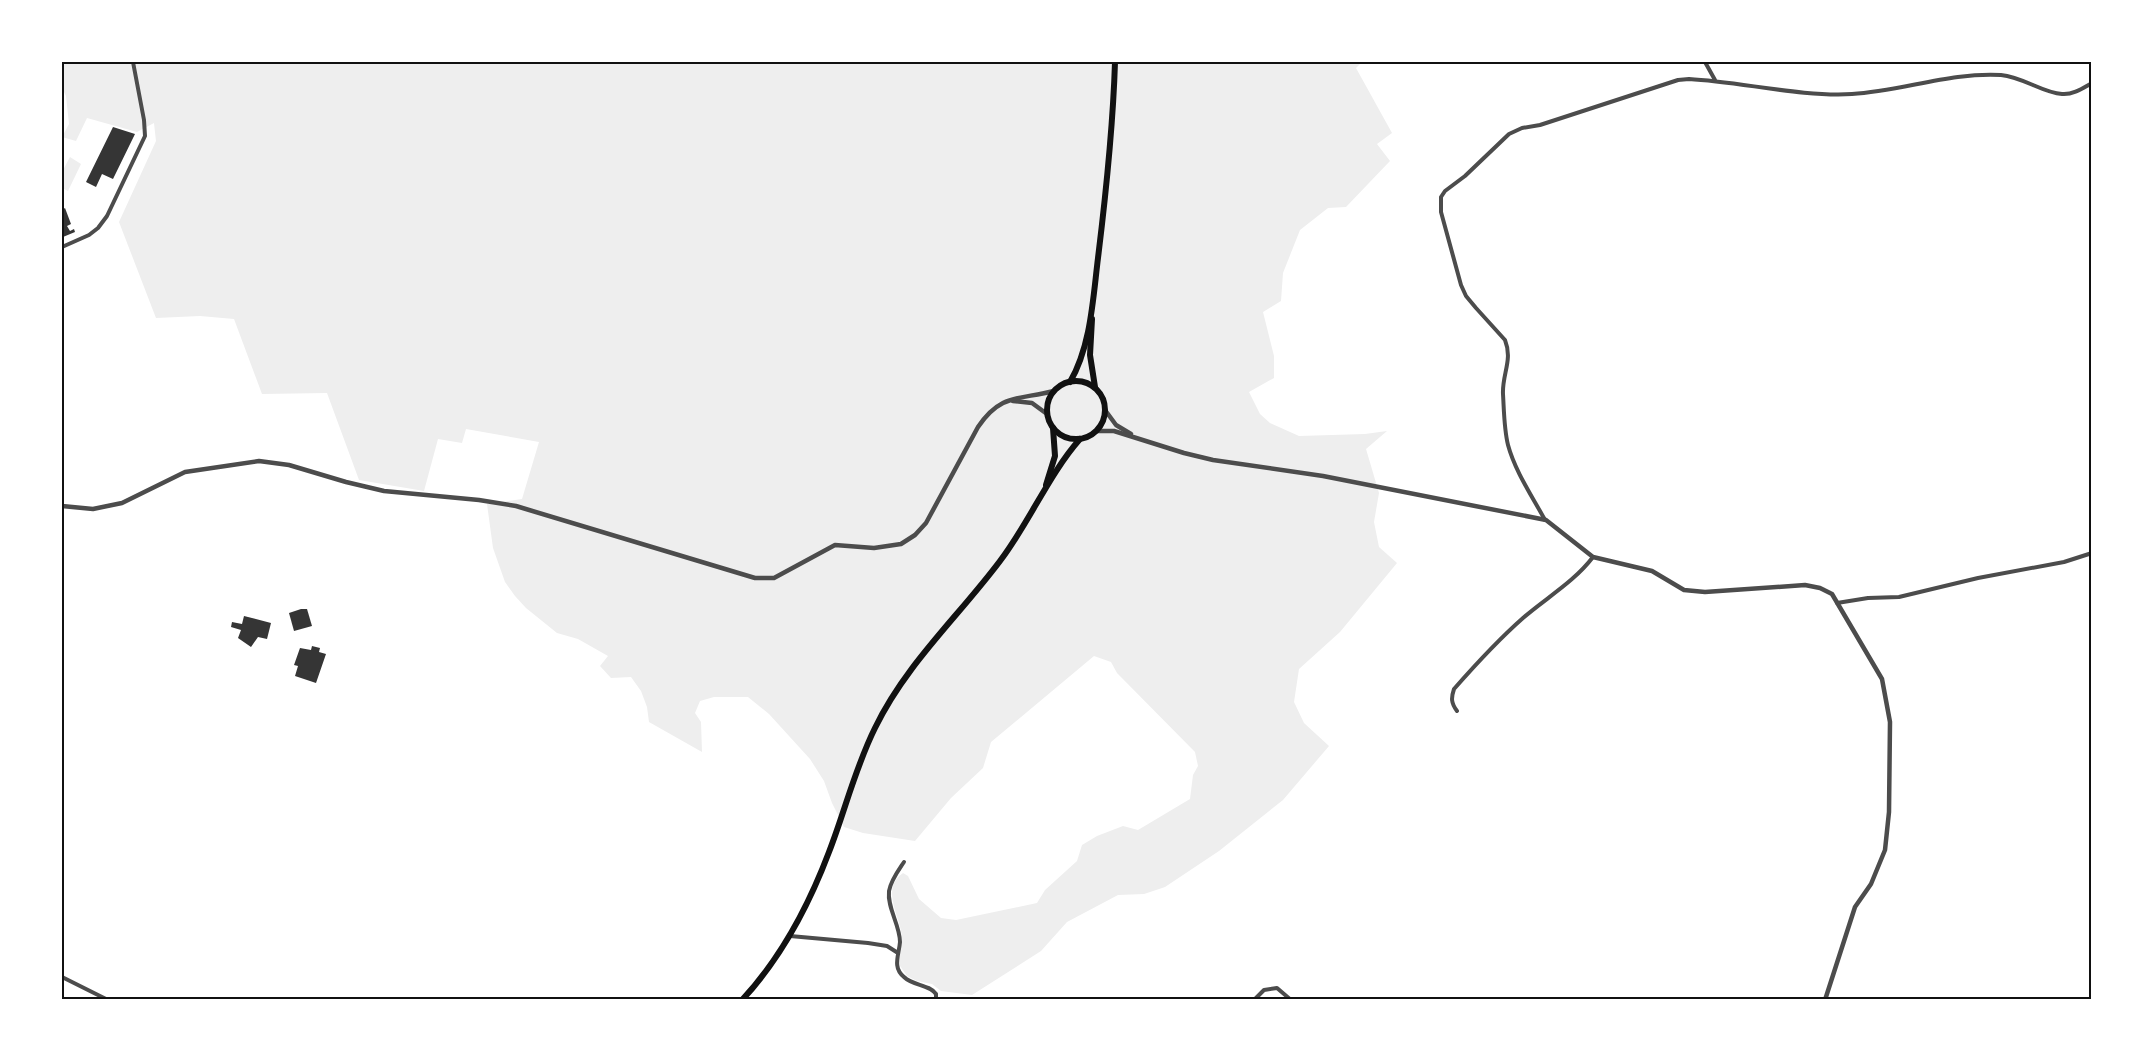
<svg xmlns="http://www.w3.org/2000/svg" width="2153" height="1061" font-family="'Libre Baskerville',serif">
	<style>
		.green { fill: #eee }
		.building { fill: #353535 }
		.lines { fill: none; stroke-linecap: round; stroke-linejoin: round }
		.minor { stroke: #4c4c4c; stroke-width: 4 }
		.tertiary { stroke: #4c4c4c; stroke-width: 4.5 }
		.primary { stroke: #111; stroke-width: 6 }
		.neatline { fill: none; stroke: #111; stroke-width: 2 }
	</style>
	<rect width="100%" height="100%" fill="#fff"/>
	<g class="green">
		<path d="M62,62H1362L1356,68L1392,133L1377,144L1390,161L1346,207L1328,208L1300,230L1283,273L1281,301L1263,312L1274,356V378L1249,392L1260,414L1270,423L1299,436L1365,434L1387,431L1366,449L1379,493L1374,522L1379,547L1397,563L1340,632L1299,669L1294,702L1304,723L1329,746L1283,800L1219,851L1165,887L1144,894L1118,895L1067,922L1041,951L972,995L941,991L932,984L917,981L907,976L898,963C900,955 902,947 902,939C902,918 879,890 903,873L908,876L919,899L941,918L956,920L1037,903L1045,890L1077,861L1082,845L1097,836L1123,826L1138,830L1190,799L1193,775L1198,766L1195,752L1117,673L1111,662L1094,656L991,742L983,768L951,798L915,841L863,833L844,827L832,803L824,781L810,759L769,714L748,697H714L700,701L695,713L701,722L702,752L649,722L647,707L641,691L631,677L611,678L600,666L608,656L578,639L557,633L526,608L515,596L505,582L493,548L487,504L522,499L539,442L466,429L462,443L438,439L424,491L359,480L327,393L262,394L234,319L200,316L156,318L119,222L156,141L154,123L137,132L87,118L76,141L62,137L69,124L66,96L62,88Z"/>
		<polygon points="70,157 81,164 68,191 62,188 62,172"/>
	</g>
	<g class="building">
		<polygon points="113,127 135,134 113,179 102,174 96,187 86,182"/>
		<polygon points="65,208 71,224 67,226 70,231 74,229 75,232 63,237 62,210"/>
		<polygon points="301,609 307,609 312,626 294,631 289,613"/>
		<polygon points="244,616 271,623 267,639 258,637 251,647 238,638 241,630 231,627 232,622 242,624"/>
		<polygon points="312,646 320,648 319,652 326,654 316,683 295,676 298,666 294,665 300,648 311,650"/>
	</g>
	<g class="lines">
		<g class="minor">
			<polyline points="1705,62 1715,80"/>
			<polyline points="62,247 89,235 98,228 107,216 145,136 144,120 133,62"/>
			<path d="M1545,520C1532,496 1515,471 1508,445C1504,429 1504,410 1503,394C1502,374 1513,360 1505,340L1476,308L1466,296L1461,285L1441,212V197L1445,191L1465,176L1509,134L1522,128L1540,125L1678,80L1689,79C1742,82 1801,97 1852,94C1902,91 1951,72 2001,75C2023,77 2043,93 2062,94C2073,95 2083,88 2092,83"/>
			<polyline points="1837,603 1868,598 1899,597 1978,578 2064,562 2092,553"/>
			<path d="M1457,711C1451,703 1451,698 1454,689C1476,664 1498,640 1523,618C1546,598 1574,582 1593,557"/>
			<path d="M904,862C898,871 891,880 889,891C887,908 900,925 900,942C899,955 892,967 904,977C913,986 929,984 936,994V1000"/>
			<polyline points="790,936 868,943 887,946 898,953"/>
			<polyline points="62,977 108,1000"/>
			<polyline points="1254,1000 1264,990 1277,988 1291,1000"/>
		</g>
		<g class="tertiary">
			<polyline points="1013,401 1032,403 1047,414"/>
			<polyline points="1105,410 1116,425 1131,434"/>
			<polyline points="1096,431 1114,431 1184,453 1213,460 1323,476 1546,520 1593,557 1652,571 1684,590 1705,592 1805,585 1820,588 1832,594 1882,679 1890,722 1889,812 1885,850 1871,884 1855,907 1825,1000"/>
			<path d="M62,506L93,509L122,503L185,472L259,461L289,465L346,482L384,491L479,500L516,506L755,578H774L835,545L874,548L901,544L915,535L926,523L978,427C1001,393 1019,400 1054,391"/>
		</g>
		<g class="primary">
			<polyline points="1092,319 1090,355 1095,387"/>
			<circle cx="1076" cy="410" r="29"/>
			<path d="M1070,382C1091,346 1093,298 1098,258C1106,193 1113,127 1115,62"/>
			<polyline points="1046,485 1055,456 1053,428"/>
			<path d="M742,1000C781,958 809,905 829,852C845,811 855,768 875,728C906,664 958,617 1000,561C1029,523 1049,474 1080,439"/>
		</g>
	</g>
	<rect width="2153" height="1061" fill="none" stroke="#ffffff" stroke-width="126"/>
	<rect x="63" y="63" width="2027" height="935" class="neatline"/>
</svg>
